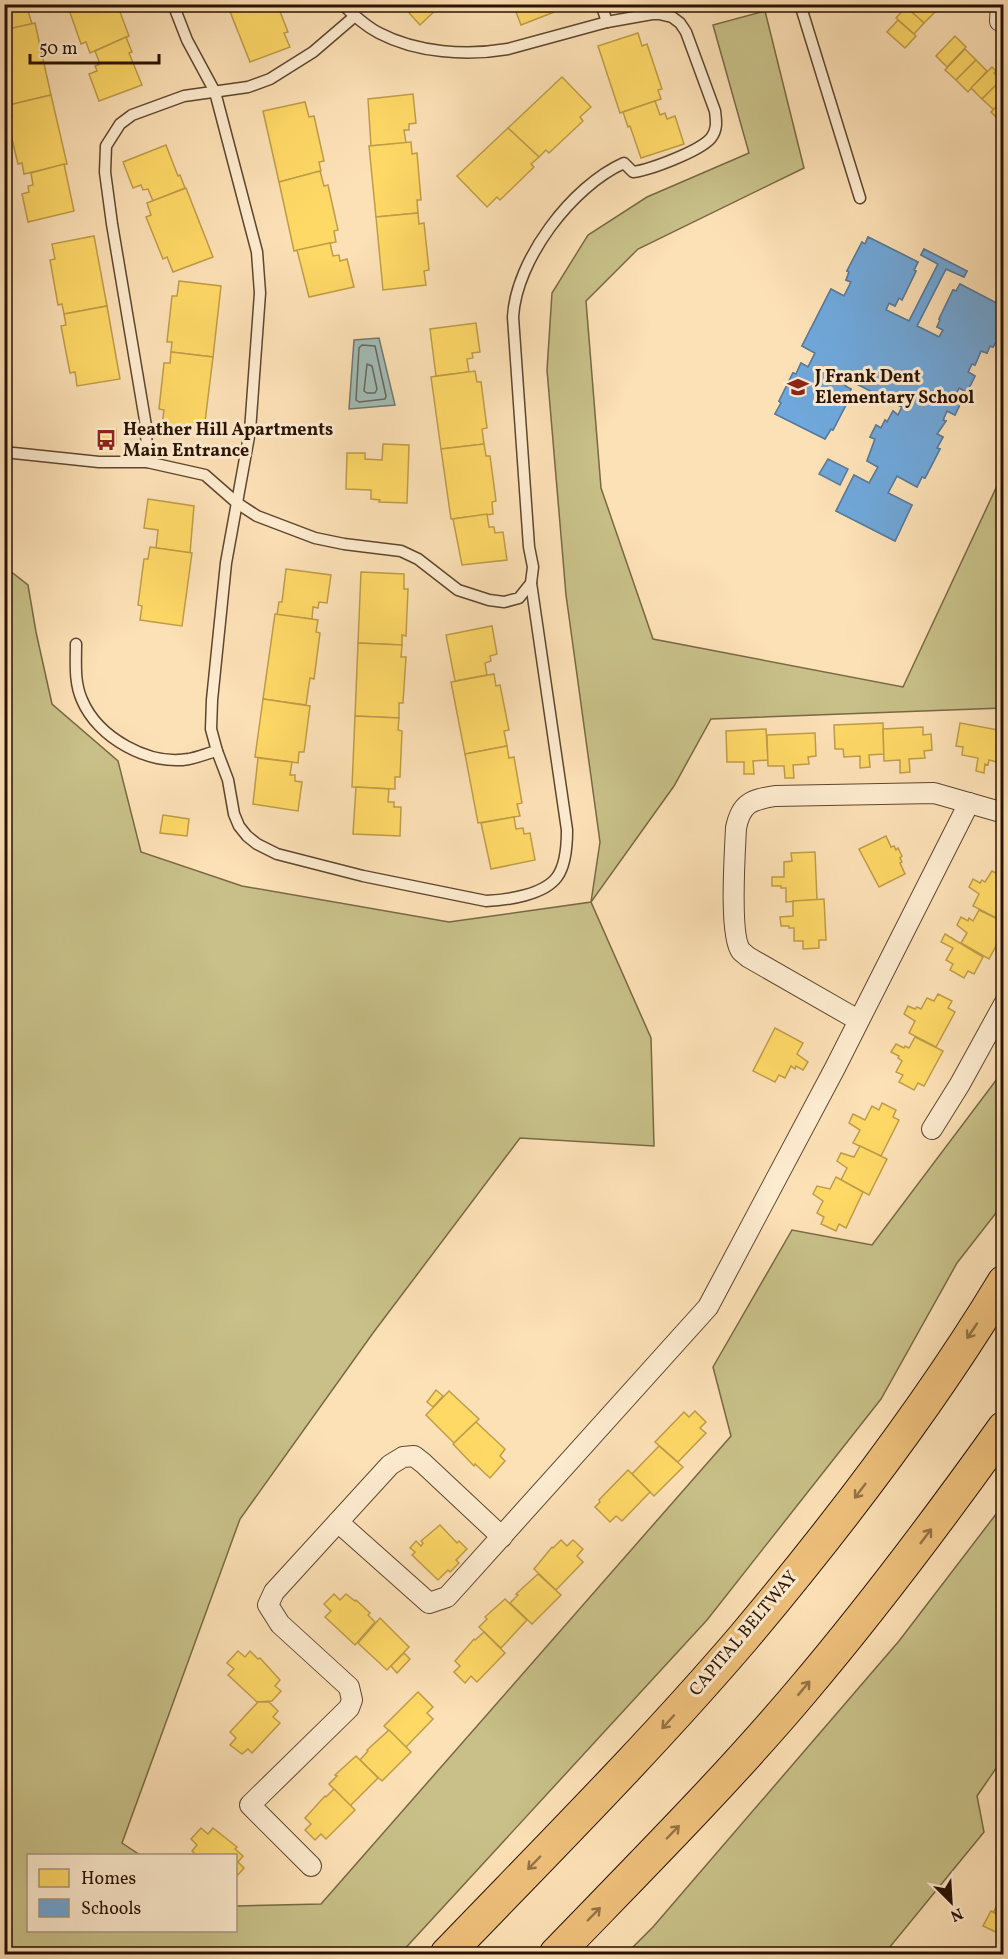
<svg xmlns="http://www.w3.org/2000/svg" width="1008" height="1959" font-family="Vollkorn,serif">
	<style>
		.green { fill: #c8c088; stroke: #786944; stroke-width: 1.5 }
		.water { fill: #a2bcb6; stroke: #72786e; stroke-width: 1.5 }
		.homes { fill: #ffd966; stroke: #bf9d48; stroke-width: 1.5 }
		.schools { fill: #6fa8dc; stroke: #5a7b9a; stroke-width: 1.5; fill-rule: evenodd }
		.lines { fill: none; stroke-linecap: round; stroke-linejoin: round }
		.shore { stroke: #66675c; stroke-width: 1.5 }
		.lane-casing { stroke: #5e462e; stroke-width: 13 }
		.street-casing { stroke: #5e462e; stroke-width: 22 }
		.highway-casing { stroke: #291201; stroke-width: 35 }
		.lane { stroke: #feecd0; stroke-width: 10 }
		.street { stroke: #feecd0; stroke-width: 20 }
		.highway { stroke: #eec07b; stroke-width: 33 }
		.oneway { stroke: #957244 }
		.labels { text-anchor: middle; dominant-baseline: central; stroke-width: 6; stroke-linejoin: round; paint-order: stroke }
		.poi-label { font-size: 18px; font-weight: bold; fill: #291201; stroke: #feecd0; text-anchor: start }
		.street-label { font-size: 18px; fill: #291201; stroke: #feecd0 }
	</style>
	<rect width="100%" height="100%" fill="#fde1b6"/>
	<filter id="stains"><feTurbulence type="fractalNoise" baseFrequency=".00333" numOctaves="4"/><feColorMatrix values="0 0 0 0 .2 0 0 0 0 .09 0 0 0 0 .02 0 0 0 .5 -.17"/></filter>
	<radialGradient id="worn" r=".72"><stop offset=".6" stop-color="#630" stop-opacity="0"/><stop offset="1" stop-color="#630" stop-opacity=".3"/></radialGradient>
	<g class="green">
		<polygon points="765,11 804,168 638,249 586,301 601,488 653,639 903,687 1003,473 1003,708 711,719 674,786 591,902 651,1038 654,1146 520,1138 373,1333 240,1519 122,1843 140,1855 28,1856 28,1930 236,1930 236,1906 321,1904 731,1436 713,1367 792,1230 872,1245 1003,1071 1003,1204 957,1263 881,1399 707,1620 400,1954 5,1954 5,567 28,585 36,632 52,704 118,761 141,852 242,886 449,922 591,902 600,842 566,595 547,370 552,293 588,235 647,197 749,153 713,25"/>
		<polygon points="1003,1505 1003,1763 999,1764 977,1796 984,1832 885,1953 883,1954 626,1954 653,1927 899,1641"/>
	</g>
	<polygon class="water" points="379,338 395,405 349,409 354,340"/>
	<g class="homes">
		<polygon points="4,4 26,4 32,24 4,30"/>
		<polygon points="67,4 117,4 129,36 90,53 86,42 81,44"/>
		<polygon points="227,4 277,4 288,32 284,33 290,47 250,62"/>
		<polygon points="401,4 442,4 420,25"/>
		<polygon points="513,4 560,4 562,9 521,25"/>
		<polygon points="908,4 927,4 935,12 924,23 906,7"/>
		<polygon points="906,7 924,23 914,34 896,18"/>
		<polygon points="898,20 916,36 905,48 887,32"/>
		<polygon points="35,23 51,95 9,105 4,91 4,30"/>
		<polygon points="638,33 642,46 647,44 662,89 658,90 661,99 620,113 598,46"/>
		<polygon points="955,36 966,47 947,67 936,56"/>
		<polygon points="126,37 132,52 129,53 142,85 99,101 89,74 97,71 95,66 100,64 95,51"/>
		<polygon points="965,49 976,60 956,80 945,70"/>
		<polygon points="976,60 987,71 968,92 956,80"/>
		<polygon points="992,67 996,71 994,73 1001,80 982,99 971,88"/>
		<polygon points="562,77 591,107 580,117 583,121 549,153 546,150 539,157 508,128"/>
		<polygon points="1001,80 1004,82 1004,99 994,110 982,99"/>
		<polygon points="413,94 416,123 409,124 409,130 404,130 406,143 371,146 368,99"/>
		<polygon points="51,95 67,164 24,174 22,163 18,164 7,118 12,117 9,105"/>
		<polygon points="1004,99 1004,124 1003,124 991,112"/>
		<polygon points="655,101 660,115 665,113 667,119 675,116 684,144 641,158 630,126 628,127 623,112"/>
		<polygon points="305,102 309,117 314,116 324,161 319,162 321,171 279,182 263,111"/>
		<polygon points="508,128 539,157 531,164 534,167 500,200 497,197 487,207 457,176"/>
		<polygon points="411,142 412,154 417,153 421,200 417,200 418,213 376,217 369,146"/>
		<polygon points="166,145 178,176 180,175 185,188 153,201 148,189 143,190 141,185 133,188 123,162"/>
		<polygon points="64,164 74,211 28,222 22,194 29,192 28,186 33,185 31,173"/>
		<polygon points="320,171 324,186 328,185 338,230 334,231 336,242 294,251 279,182"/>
		<polygon points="186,188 213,257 173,272 167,257 163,259 146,217 151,215 147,203"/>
		<polygon points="418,213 419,224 424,223 429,270 424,271 426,285 383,290 376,217"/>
		<polygon points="94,236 107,306 64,314 62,304 58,305 50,260 55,259 52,244"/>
		<polygon points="330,243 333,256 339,255 340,261 347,259 354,287 309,297 297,250"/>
		<polygon points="179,281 221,286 213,357 171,352 172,342 167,342 172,296 177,296"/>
		<polygon points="107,306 120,379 77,386 75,372 70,373 61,326 66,325 64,314"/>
		<polygon points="476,323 480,352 472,353 473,358 467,359 469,372 436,376 430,329"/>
		<polygon points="171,352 213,357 204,430 162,425 164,410 159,409 164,363 170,363"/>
		<polygon points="475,371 477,382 481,382 487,428 482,429 484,444 441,449 431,377"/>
		<rect x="101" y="429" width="15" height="15"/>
		<polygon points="383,444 409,445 407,503 379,502 380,500 371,499 371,490 346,489 347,453 365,453 365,459 382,460"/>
		<polygon points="484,444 486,456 490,456 496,501 492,502 493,514 451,519 441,449"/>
		<polygon points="148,499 194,506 190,553 156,548 158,530 144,528"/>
		<polygon points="487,514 489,527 494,527 495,533 503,532 507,560 462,565 453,519"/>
		<polygon points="150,547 192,553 182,626 140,620 142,606 138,605 144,559 148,559"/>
		<polygon points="286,569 331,575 327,603 319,602 318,608 313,607 312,619 277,615 279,602 282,602"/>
		<polygon points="361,572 404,574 404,589 408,589 406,636 402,635 402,645 358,643"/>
		<polygon points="275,614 318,620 316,632 320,633 314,679 310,678 306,705 263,699"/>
		<polygon points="492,626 497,654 490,656 491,661 485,663 487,675 455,681 446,635"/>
		<polygon points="358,643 402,645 401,657 406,657 403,703 399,703 399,718 355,716"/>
		<polygon points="494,674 496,686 500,685 509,730 504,731 507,746 465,754 451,682"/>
		<polygon points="263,699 310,706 304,752 299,752 298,763 255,757"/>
		<polygon points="355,716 399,718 398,730 402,731 400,777 395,777 395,789 352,787"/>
		<polygon points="883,723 884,754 869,755 870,767 860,768 860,756 844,757 843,749 835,749 834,725"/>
		<polygon points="960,723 1004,731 1001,763 989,760 988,765 985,764 984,773 976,771 978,758 962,755 963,747 956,746"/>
		<polygon points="923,727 923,735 931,734 932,750 924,751 925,758 909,759 910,772 900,773 900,760 884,761 883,729"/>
		<polygon points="766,729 768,760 753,761 754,774 744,774 744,762 727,762 726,731"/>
		<polygon points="815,733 816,756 808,757 809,764 793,765 794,778 785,778 784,766 768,766 767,735"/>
		<polygon points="507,746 509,758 514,757 522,803 517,804 520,816 478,823 465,754"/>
		<polygon points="258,758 292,762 290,775 295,775 295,781 302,782 298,811 253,804"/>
		<polygon points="356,787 389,789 388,802 394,802 394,807 401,807 400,836 353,834"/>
		<polygon points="163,815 189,819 187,836 160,833"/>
		<polygon points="514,817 516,829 523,828 524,834 530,833 535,860 491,869 481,823"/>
		<polygon points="886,836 891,847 894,846 896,850 898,848 902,856 900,858 902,862 900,863 905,874 879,887 859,849"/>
		<polygon points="815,852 817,900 786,902 786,888 781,888 781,886 772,886 772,877 784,877 784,862 792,861 791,853"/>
		<polygon points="1002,866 1004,917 1002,921 973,906 979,894 969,887 973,879 980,883 982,880 985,882 992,871 998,874"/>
		<polygon points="824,899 826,940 819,940 819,948 803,949 803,941 794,941 794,928 789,928 789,926 781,926 780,917 793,916 793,901"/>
		<polygon points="979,910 1004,922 1004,931 989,959 961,943 967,933 957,925 961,917 968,921 969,918 973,921"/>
		<polygon points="945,934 983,957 974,974 968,971 964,978 950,970 953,964 946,960 953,948 941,942"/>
		<polygon points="938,994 952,1001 948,1008 955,1012 936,1047 909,1033 915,1021 904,1014 908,1006 915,1009 917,1007 921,1009 927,998 934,1001"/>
		<polygon points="775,1028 803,1043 797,1054 808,1062 803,1070 796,1066 795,1069 791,1066 785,1078 779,1075 775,1082 753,1071"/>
		<polygon points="915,1037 943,1051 924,1086 918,1083 914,1090 899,1082 903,1075 896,1072 902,1061 898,1058 899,1056 891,1052 896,1044 904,1048 905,1046 909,1048"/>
		<polygon points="882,1103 896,1110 893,1117 899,1120 881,1156 853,1143 860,1130 849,1123 853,1114 865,1120 872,1106 879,1110"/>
		<polygon points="860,1146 887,1159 869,1195 841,1180 847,1168 837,1161 841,1153 854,1157"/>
		<polygon points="836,1177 863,1192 846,1228 839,1224 836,1231 821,1224 824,1217 817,1213 823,1201 813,1194 817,1186 830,1189"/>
		<polygon points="436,1390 443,1396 433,1407 427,1402"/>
		<polygon points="449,1391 479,1419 454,1443 426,1415"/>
		<polygon points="695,1411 706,1422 700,1428 706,1433 678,1462 655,1442 684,1412 689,1417"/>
		<polygon points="476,1422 505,1449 500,1456 505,1461 490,1478 475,1464 474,1466 453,1444"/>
		<polygon points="659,1446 683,1467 654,1496 632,1474"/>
		<polygon points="628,1470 650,1492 622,1521 616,1516 610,1522 595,1507 600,1502 599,1500"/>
		<polygon points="440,1525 457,1543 459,1541 467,1549 456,1560 459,1563 450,1572 448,1570 438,1580 412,1555 415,1552 410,1548 416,1541 421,1546 423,1543 421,1541"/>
		<polygon points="561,1540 567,1546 573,1540 583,1549 577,1556 583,1562 556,1590 534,1569 552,1547 553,1548"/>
		<polygon points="538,1574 561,1595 532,1624 510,1603 518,1595 516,1594"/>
		<polygon points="334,1594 340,1600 346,1594 355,1601 356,1600 370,1613 368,1615 375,1622 355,1645 325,1617 331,1611 324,1604"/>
		<polygon points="505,1599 527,1620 501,1648 479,1627 487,1619 485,1617"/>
		<polygon points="380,1618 409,1647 387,1670 358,1643"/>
		<polygon points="484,1632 505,1653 477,1682 471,1676 465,1683 454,1672 460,1666 455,1661 474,1639 475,1640"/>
		<polygon points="238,1651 245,1657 250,1651 258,1659 260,1658 280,1680 275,1686 281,1691 272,1701 257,1702 228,1675 234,1669 227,1663"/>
		<polygon points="404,1653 410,1659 397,1673 391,1666"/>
		<polygon points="418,1692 433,1707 427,1713 433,1719 406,1747 384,1726"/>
		<polygon points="258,1702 269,1702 278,1711 273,1717 280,1723 252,1753 248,1749 242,1754 230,1745 236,1738 230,1732"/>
		<polygon points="389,1730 411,1752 382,1781 360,1760 368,1751 367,1750"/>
		<polygon points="356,1756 378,1778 350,1806 329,1784 337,1776 335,1775"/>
		<polygon points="334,1789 355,1810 326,1839 321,1834 315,1840 305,1830 311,1824 305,1818 325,1796 326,1797"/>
		<polygon points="201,1828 208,1834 213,1828 237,1847 235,1849 243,1856 238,1862 244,1868 236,1877 236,1856 197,1856 192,1851 197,1845 191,1839"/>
		<polygon points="1001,1898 1004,1899 1004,1918 993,1913"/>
		<polygon points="991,1911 1004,1918 1004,1936 983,1926"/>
	</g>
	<g class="schools">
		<path d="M868,237L918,262L914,270L916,271L902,300L899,298L895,306L889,303L886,310L909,321L938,264L921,255L924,249L967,271L964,277L946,269L917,326L939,337L943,330L937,327L940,320L939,319L953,290L956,291L960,284L1004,307V327L993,347L990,346L987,353L981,351L975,365L972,364L968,372L975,376L967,392L959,388L956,394L963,398L955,415L947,411L943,420L946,421L937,434L943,437L937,448L940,449L925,478L922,477L917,487L897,476L888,493L912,505L895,541L836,511L854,475L869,483L878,467L867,461L875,439L870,437L876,425L881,428L885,420L887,422L893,411L898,415L902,407L849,380L845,386L851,389L846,400L848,401L833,430L831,429L825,439L775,414L781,403L779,401L793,373L796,374L801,363L808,367L815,353L802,346L831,289L844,296L851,282L846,280L849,272L847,271L862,242L865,244ZM878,335L898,346L889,364L868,352ZM905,349L958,377L948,395L896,368Z"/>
		<polygon points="868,237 918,262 914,270 916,271 902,300 899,298 895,306 889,303 886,310 909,321 938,264 921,255 924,249 967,271 964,277 946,269 917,326 939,337 943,330 937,327 940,320 939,319 953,290 956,291 960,284 1004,307 1004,327 993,347 990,346 987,353 981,351 975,365 972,364 968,372 975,376 967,392 959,388 956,394 963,398 955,415 947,411 943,420 946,421 937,434 943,437 937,448 940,449 925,478 922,477 917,487 897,476 888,493 912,505 895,541 836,511 854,475 869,483 878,467 867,461 875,439 870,437 876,425 881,428 885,420 887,422 893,411 898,415 902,407 849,380 845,386 851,389 846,400 848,401 833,430 831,429 825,439 775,414 781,403 779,401 793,373 796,374 801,363 808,367 815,353 802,346 831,289 844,296 851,282 846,280 849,272 847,271 862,242 865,244"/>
		<polygon points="828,459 848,469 840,485 819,474"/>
	</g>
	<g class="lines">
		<g class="shore">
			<polygon points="362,345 375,346 386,396 385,399 359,402 356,400 359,348"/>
			<polygon points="367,364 372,366 377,389 375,393 367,393 364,391"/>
		</g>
		<defs>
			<g id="lane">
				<path d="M173,4L187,40L215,92L257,252L260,293L250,431L226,563L212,700L211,729L217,751L228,780L234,814L239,826L247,836L257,844L277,854L363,876L486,901C507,900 544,895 557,877C566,865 567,844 567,830L531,583"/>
				<polyline points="601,4 607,22"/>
				<polyline points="800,4 860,198"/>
				<path d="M4,452L99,462H147L205,475L237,503L257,516L315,538L344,544L401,551L418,559L458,590L489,600L504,602L519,598L531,583L533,567L529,547L513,317C516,260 572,186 624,163L633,172C650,170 700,151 711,138C718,129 716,120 715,111L686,32L680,23L672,17L659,14H652L607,22L508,49C467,56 417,53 379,33C365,26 354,15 342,4"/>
				<polyline points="147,462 146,426 112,224 105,172 106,146 120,124 132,115 184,96 248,87 270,79 313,52 355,16"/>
				<path d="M76,644C76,663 74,682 82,700C98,738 149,766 189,759C199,757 208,753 217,751"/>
			</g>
			<g id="street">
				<polyline points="1001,4 1000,21 1004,23"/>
				<path d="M858,1020L748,957C746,955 743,953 741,951C729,935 735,851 736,828C741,803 751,800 775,796L934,793L1004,813"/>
				<polyline points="932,1129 960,1084 1004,1004"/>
				<polyline points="338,1522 429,1603 447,1597 708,1307 835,1068 969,803"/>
				<polyline points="311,1866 250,1805 349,1708 352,1700 349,1687 280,1624 268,1605 274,1592 390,1465 403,1457 414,1456 423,1463 502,1537"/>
			</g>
			<g id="highway">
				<path d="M447,1954C547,1850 650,1747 744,1637C838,1525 928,1408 1004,1282"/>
				<path d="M556,1954C639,1868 724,1783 801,1692C873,1607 939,1519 1004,1428"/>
			</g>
		</defs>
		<use href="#lane" class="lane-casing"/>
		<use href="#street" class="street-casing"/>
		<use href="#highway" class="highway-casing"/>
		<use href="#lane" class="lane"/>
		<use href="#street" class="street"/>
		<use href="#highway" class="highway"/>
	</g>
	<defs><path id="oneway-shaft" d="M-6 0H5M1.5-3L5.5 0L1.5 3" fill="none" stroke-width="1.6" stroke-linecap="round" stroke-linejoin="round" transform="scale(1.5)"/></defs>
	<g class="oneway">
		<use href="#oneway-shaft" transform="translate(972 1331) rotate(124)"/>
		<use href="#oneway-shaft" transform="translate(860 1491) rotate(127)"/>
		<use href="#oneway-shaft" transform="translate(926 1536) rotate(-53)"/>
		<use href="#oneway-shaft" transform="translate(804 1688) rotate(-50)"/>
		<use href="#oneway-shaft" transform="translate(668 1722) rotate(132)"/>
		<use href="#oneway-shaft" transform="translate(673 1832) rotate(-46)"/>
		<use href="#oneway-shaft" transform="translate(534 1863) rotate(134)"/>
		<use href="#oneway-shaft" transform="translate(594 1914) rotate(-46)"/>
	</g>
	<defs>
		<symbol id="school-bare" viewBox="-9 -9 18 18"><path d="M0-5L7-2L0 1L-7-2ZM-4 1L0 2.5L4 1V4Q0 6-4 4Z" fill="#8f2418" stroke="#feecd0" stroke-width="2.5" paint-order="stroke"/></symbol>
		<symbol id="bus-bare" viewBox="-9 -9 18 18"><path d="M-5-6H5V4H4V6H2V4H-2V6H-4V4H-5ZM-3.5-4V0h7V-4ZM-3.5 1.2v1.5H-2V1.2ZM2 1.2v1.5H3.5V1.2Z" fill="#8f2418" stroke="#feecd0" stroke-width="2.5" paint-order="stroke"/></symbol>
	</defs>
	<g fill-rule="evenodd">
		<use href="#school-bare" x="783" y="372" width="30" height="30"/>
		<use href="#bus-bare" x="91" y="425" width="30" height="30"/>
	</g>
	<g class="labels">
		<g class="poi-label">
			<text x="815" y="377">J Frank Dent<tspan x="815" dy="21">Elementary School</tspan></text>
			<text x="123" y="430">Heather Hill Apartments<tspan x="123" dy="21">Main Entrance</tspan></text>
		</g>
		<g class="street-label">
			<text transform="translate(744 1634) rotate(-50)">CAPITAL BELTWAY</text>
		</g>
	</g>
	<rect width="1008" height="1959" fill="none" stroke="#fde1b6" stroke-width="24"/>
	<rect x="6" y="6" width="996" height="1947" fill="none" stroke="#291201" stroke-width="3"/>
	<rect x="12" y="12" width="984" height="1935" fill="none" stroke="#291201" stroke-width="1.5"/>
	<rect x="27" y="1854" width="210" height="78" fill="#feecd0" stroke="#a9957d" stroke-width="1.5"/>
	<rect x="39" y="1869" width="30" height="18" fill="#ffd966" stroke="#a9957d" stroke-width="1.5"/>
	<text x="81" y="1884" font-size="18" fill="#291201">Homes</text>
	<rect x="39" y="1899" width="30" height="18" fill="#6fa8dc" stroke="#a9957d" stroke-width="1.5"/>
	<text x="81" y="1914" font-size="18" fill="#291201">Schools</text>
	<g transform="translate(951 1902) rotate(156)" stroke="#feecd0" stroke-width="4.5" paint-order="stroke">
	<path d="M0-4.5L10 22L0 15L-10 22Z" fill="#291201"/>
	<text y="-9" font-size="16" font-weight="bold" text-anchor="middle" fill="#291201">N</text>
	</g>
	<path d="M30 54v9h129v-9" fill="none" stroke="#291201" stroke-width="3"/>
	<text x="39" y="54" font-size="18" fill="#291201" stroke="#feecd0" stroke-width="4.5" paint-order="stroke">50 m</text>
	<rect width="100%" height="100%" filter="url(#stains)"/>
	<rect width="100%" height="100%" fill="url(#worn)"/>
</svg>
